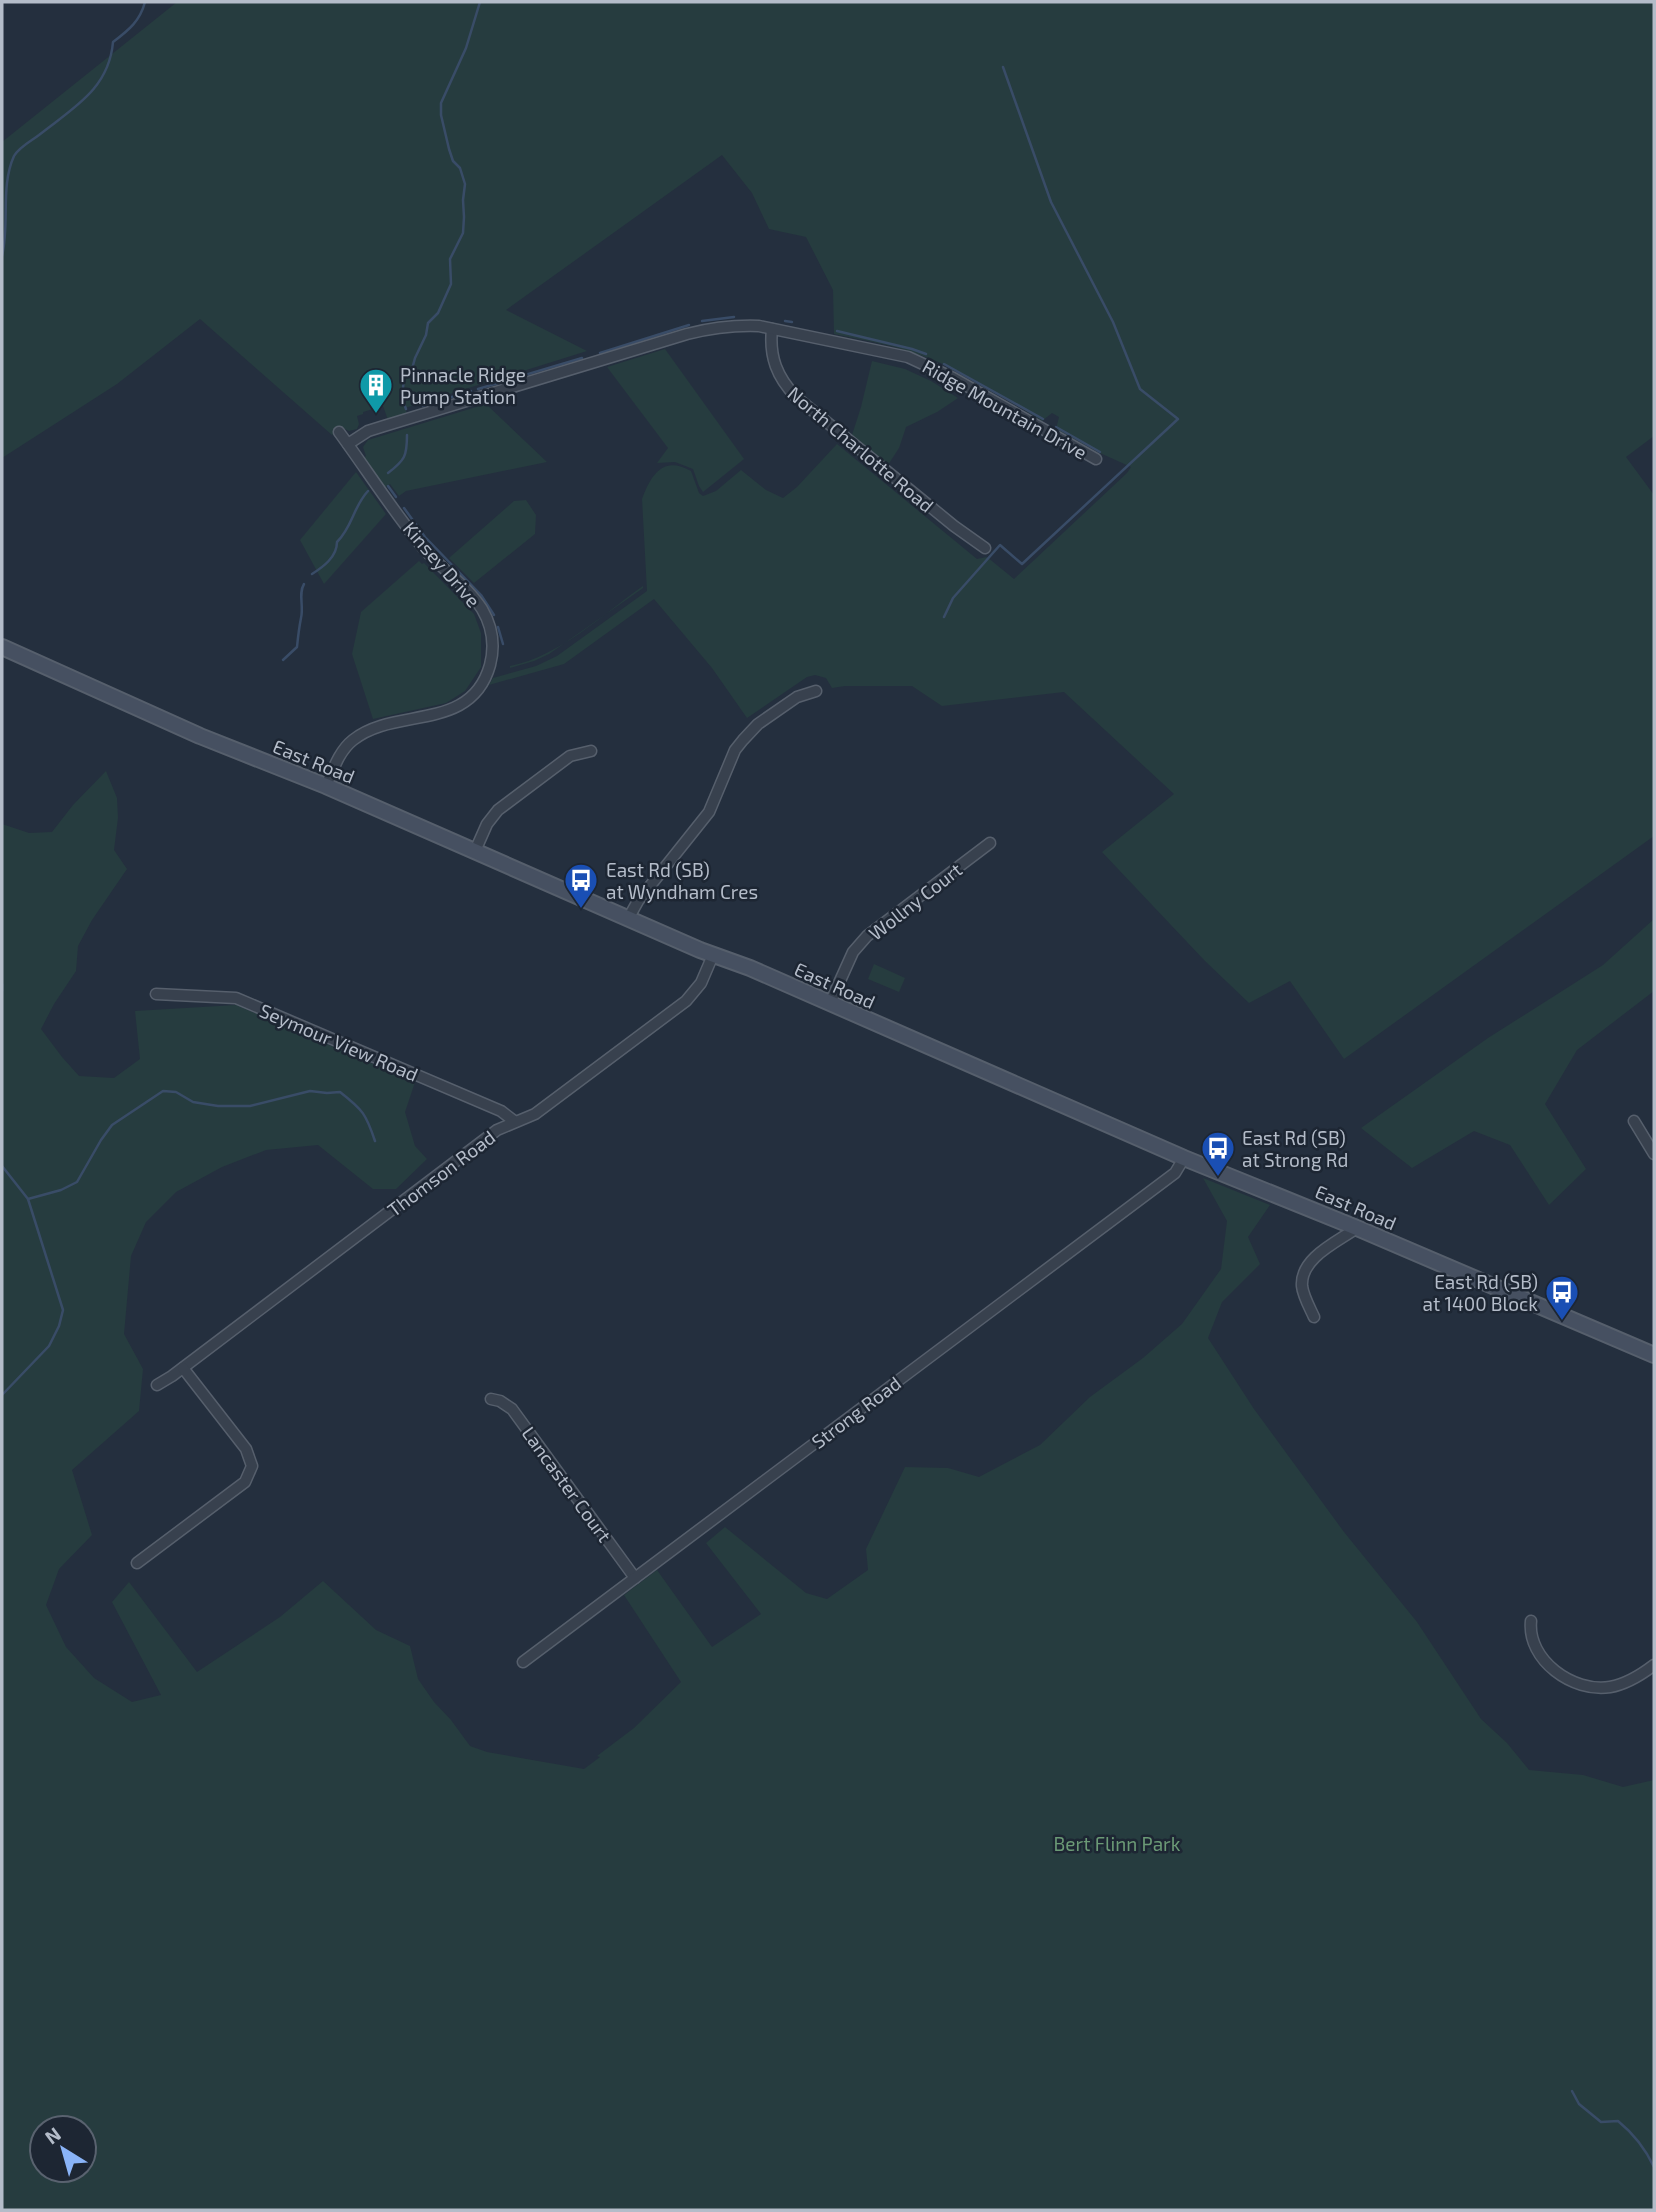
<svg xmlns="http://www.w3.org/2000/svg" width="1656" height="2212" font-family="'Exo 2',sans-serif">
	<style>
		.green { fill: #263c3f; fill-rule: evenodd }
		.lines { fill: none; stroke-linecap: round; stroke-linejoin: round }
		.stream { stroke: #394c67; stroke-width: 2.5 }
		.street-casing { stroke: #565f6c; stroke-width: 13 }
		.secondary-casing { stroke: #565f6c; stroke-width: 18 }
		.street { stroke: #38414e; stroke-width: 10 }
		.secondary { stroke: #465061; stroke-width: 14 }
		.labels { text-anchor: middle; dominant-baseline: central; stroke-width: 5; stroke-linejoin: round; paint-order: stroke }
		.poi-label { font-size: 19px; fill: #b4bcc9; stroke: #1d2633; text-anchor: start }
		.street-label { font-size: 19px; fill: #b4bcc9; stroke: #1d2633 }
		.park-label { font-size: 19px; fill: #6b9a76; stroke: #1d2633 }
	</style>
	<rect width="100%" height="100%" fill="#242f3e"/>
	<g class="green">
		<path d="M177,2H1654V436L1626,457L1654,495V836L1344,1059L1290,981L1249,1003L1205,961L1102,852L1174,794L1064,692L942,706L912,686H845L832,688L826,678L815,675L807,677L747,718L712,668L654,599L564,664L489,685L493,678L536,666L557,656L647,591L642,499C651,475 663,455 691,471L699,493L703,496L716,491L741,470L766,490L783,498L797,487L837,444L977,559L987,557L1014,579L1127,473L1131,467L1100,453L1056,429L1059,417L1052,413L1042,421C1004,398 966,371 923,356C894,345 864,340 834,334L833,290L806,237L769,229L752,193L722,155L506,310L587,351L405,408L407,414L388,420L383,406L363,412V414L357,416L359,424L357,429L349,431L343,428L332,435L200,319L117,384L2,458V142Z"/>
		<polygon points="665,349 744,459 703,492 699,486 693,469 675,462 657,463 668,448 607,367"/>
		<polygon points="872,361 905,369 931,381 958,398 937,412 906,427 899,448 888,465 852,435 861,407"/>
		<polygon points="486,404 547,462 406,491 399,496 390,484 385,487 364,458 366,456 363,447 368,440"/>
		<polygon points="356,472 386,514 324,584 300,540"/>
		<polygon points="526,500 536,515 535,534 474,583 449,558 514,501"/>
		<polygon points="419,561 422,564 424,563 474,614 481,633 481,667 465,691 446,703 373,719 352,654 361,612"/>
		<path d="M643,586V588L549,654L534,661L510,668V666C560,656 602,615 643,586Z"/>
		<path d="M106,771L117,798L118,818L114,850L127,869L92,920L78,946L76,971L54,1004L41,1029L62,1057L79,1076L114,1078L140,1059L135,1011L236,1005L415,1082L405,1112L415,1146L427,1159L396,1189H373L318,1145L266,1150L222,1167L176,1192L146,1222L131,1256L124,1334L143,1369L139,1411L72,1470L92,1535L59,1569L46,1605L66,1647L94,1678L132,1702L161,1695L112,1602L129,1582L197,1672L280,1617L323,1581L376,1630L410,1646L418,1679L434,1702L451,1720L470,1746L487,1752L584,1769L600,1757L597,1756L634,1728L681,1682L624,1595L657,1570L712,1647L761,1614L706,1543L725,1527L806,1593L827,1599L868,1570L866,1549L905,1467L948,1468L979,1477L1040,1445L1090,1397L1143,1358L1182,1324L1221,1269L1227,1221L1203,1178L1270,1205L1248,1237L1260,1264L1222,1302L1208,1338L1254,1409L1344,1532L1417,1622L1481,1719L1507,1743L1529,1770L1583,1775L1623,1787L1654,1780V2210H2V824L29,833L52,832L73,805ZM42,2128H84V2170H42Z"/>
		<polygon points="1654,919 1654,991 1577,1050 1545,1104 1586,1169 1549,1205 1510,1145 1474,1131 1412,1168 1361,1128 1488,1038 1603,965"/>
		<polygon points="874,964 905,978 899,992 868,979"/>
	</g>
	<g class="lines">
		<g class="stream">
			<path d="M2,256C10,223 0,187 14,156C19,147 31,141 39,135C73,108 109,89 113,42C129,30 140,21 145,2"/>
			<polyline points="702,321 734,317"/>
			<polyline points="785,321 792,322"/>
			<polyline points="837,331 912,349 926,354"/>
			<polyline points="600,353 689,325"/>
			<polyline points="944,364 1043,419"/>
			<polyline points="478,389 582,358"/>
			<polyline points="423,406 471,391"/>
			<polyline points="406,409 402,398 404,378 412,369 415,358 426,335 428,323 438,313 451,284 450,259 463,233 464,217 463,200 465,184 460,168 453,161 449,149 441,115 441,103 466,48 480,2"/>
			<polyline points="1056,427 1100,452"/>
			<path d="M388,473C405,460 407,456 407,435"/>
			<polyline points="388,486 396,497"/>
			<polyline points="404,508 425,537 481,595 494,615"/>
			<path d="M312,574C323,567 337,557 337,542C353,526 353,507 368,491"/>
			<polyline points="944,617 953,598 1000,545 1022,564 1178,419 1140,389 1113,322 1051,202 1003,67"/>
			<polyline points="498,627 503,644"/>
			<path d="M283,660L297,647C298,637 299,628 301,618C304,606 298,594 304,584"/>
			<polyline points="2,984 2,991"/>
			<polyline points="2,1166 28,1199 63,1310 59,1326 49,1346 2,1395"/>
			<path d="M28,1199L61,1190L77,1182L101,1140L112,1125L163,1091L176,1092L193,1102L218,1106H250L310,1091L327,1093L340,1092C363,1110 366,1114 375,1141"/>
			<path d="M1572,2091L1579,2104L1601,2122L1618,2121C1634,2134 1645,2148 1654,2167"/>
		</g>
		<defs>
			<g id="street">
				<path d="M772,329C769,357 777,377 796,397L954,526L985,548"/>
				<path d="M348,444L368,431L384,426L687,334C711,328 734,325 759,326L908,357L953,378L1096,459"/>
				<path d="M326,786C333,770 339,751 353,740C395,706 471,733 490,665C495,646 492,626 482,609C466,584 438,567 420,544C391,508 366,469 339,432"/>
				<polyline points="475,851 487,824 498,810 570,756 591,751"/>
				<polyline points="628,919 638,901 709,812 735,750 743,740 758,724 797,697 816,691"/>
				<polyline points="156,994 236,998 501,1111 514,1121"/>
				<polyline points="830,1003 853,952 867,936 990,843"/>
				<polyline points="1634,1121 1654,1154"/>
				<path d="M1314,1317C1310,1308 1303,1296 1302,1286C1300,1258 1337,1242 1357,1228"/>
				<polyline points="157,1385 172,1376 497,1130 535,1114 686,1001 701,983 713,955"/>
				<polyline points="491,1399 500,1401 512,1409 635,1578"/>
				<polyline points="137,1563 245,1482 252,1466 246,1449 183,1368"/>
				<path d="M1531,1621C1527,1660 1573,1693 1610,1687C1627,1684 1641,1675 1654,1665"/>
				<polyline points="523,1662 1175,1173 1184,1158"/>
			</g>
			<polyline id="secondary" points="2,647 200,736 326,786 700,950 750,968 1184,1158 1357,1228 1654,1355"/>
		</defs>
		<use href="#street" class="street-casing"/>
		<use href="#secondary" class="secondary-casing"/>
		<use href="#street" class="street"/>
		<use href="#secondary" class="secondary"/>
	</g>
	<defs>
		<symbol id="building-pin" viewBox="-11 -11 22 30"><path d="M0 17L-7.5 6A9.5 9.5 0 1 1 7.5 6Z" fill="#0f9aa8" stroke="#1d2633"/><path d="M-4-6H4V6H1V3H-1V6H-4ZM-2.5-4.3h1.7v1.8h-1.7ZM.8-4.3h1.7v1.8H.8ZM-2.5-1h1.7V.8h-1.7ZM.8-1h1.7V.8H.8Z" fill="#fff"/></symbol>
		<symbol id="bus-pin" viewBox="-11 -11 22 30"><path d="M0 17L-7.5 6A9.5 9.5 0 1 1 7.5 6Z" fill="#1a4fb4" stroke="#1d2633"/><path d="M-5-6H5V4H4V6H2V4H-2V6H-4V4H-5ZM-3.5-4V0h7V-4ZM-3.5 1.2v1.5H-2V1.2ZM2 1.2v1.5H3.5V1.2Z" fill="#fff"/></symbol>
	</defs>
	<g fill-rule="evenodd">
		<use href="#building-pin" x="357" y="366" width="38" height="52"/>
		<use href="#bus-pin" x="562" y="861" width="38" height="52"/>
		<use href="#bus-pin" x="1199" y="1129" width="38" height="52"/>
		<use href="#bus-pin" x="1543" y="1273" width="38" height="52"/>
	</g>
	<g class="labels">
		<g class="poi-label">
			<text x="400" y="374">Pinnacle Ridge<tspan x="400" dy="22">Pump Station</tspan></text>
			<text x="606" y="869">East Rd (SB)<tspan x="606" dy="22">at Wyndham Cres</tspan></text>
			<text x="1242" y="1137">East Rd (SB)<tspan x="1242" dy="22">at Strong Rd</tspan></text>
			<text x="1538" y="1281" text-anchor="end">East Rd (SB)<tspan x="1538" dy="22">at 1400 Block</tspan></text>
		</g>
		<g class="street-label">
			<text transform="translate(1005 409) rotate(29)">Ridge Mountain Drive</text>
			<text transform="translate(861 449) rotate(40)">North Charlotte Road</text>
			<text transform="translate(442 564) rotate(49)">Kinsey Drive</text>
			<text transform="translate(314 761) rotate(22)">East Road</text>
			<text transform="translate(915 901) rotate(-38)">Wollny Court</text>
			<text transform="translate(835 985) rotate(24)">East Road</text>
			<text transform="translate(339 1042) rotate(23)">Seymour View Road</text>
			<text transform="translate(441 1173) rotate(-37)">Thomson Road</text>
			<text transform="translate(1356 1207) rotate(23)">East Road</text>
			<text transform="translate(856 1412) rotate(-37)">Strong Road</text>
			<text transform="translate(567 1484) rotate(54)">Lancaster Court</text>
		</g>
		<g class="park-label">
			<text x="1117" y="1843">Bert Flinn Park</text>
		</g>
	</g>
	<rect width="1656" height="2212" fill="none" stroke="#b4bcc9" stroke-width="7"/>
	<g transform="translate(63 2149) rotate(323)"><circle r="33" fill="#1d2633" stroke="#59626f" stroke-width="2"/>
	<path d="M0-5L12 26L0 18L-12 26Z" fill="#8ab4f8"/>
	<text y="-10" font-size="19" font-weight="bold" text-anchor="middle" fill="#b4bcc9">N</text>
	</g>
</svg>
